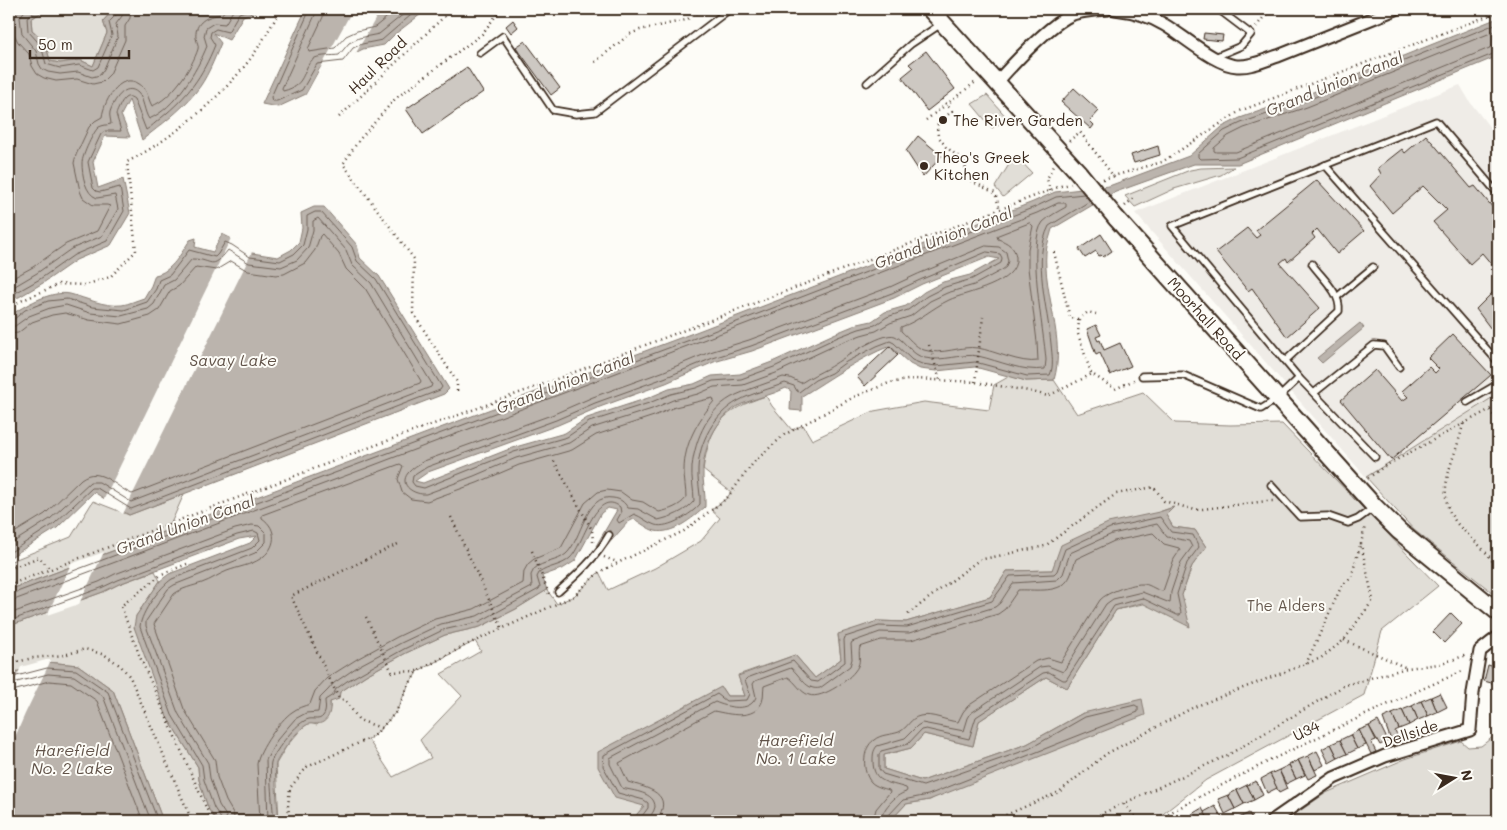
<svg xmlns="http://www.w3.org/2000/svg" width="1507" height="830" font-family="Mali,sans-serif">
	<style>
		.built { fill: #efece7 }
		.green { fill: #e1ded7; stroke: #8e847a; fill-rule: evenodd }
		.water { fill: #bbb4ad; stroke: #887d74; fill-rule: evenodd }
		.pier { fill: #fdfcf7 }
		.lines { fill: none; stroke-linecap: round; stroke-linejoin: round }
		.shore { stroke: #6e6157; stroke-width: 1 }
		.building { fill: #cdc8c2; stroke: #3b2a1e }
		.lane-casing { stroke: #3b2a1e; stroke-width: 9 }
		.street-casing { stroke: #3b2a1e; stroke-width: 15 }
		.secondary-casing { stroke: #3b2a1e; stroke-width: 20 }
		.path { stroke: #3b2a1e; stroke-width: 2.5; stroke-dasharray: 1 4; stroke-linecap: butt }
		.lane { stroke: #fdfcf7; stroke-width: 5.5 }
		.street { stroke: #fdfcf7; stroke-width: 11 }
		.secondary { stroke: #fdfcf7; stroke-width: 16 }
		.secondary-bridge-casing { stroke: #3b2a1e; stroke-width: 20; stroke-linecap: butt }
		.secondary-bridge { stroke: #fdfcf7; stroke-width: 16 }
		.poi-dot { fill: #3b2a1e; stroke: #fdfcf7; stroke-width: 2 }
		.labels { text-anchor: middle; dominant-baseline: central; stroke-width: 4; stroke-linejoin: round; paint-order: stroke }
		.street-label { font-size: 15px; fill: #3b2a1e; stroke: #fdfcf7 }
		.poi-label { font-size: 15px; fill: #3b2a1e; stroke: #fdfcf7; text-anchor: start }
		.park-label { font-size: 15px; fill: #64574c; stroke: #fdfcf7 }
		.water-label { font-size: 16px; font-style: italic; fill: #615349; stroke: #fdfcf7 }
	</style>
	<rect width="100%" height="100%" fill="#fdfcf7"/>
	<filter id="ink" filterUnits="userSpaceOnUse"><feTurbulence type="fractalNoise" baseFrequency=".02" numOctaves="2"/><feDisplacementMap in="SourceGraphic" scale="10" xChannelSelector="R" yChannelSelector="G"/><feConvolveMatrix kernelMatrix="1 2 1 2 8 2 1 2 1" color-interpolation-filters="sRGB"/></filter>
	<g filter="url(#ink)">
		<polygon class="built" points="1460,85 1470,102 1498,138 1498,394 1366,477 1135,213"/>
		<g class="green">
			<path d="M43,9H114L103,21L107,33L93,66L80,60L60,63L50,61C47,47 43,39 32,30L31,19L42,12Z"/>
			<polygon points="987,95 1008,119 992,128 972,104"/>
			<polygon points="1015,155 1032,173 1003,197 995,187"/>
			<polygon points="1234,167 1221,175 1174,189 1135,207 1125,196 1190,170 1201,168"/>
			<path d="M1010,376L1026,381L1054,380L1077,414L1143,392L1175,423L1230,425L1282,424L1438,586L1382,631L1364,695L1206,780L1154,821H890L906,804L930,800L1083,713L1027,744L922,781L884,769V755L911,748L924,734L973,746L979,721L1046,677L1067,688L1116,610L1182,595L1192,566L1206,547L1195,530L1173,527L1166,515L1173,507L1159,512L1052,570L1007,571L990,597L906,622L878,621L838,635L841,659L815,678L795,655L738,675L745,696H727L721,687L645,806L637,814V821H279L276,764L286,747L303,727L310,723L317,725L330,708V702L340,692L366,675L406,653L445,635L480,627L516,609L547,590L557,604L574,596L599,572L608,590L655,568L701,541L720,518L711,510L727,498L731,492L703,470C710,424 723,410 766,396L772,406L792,430L803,425L812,440L874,411L924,402L989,410L994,385ZM475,641L481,651L441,674L462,696L420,740L431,758L393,777L368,739L374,736L396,712L408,686L418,671Z"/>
			<polygon points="1498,394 1498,597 1414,530 1366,477"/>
			<polygon points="184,494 168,530 9,590 9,562 71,537 93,501 129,515"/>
			<polygon points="155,571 160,581 136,616 149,665 167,717 198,767 199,780 209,810 216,821 163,821 113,690 78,665 47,662 9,674 9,626 103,592 119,584"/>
			<polygon points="1498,733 1498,821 1285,821 1326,793 1405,759 1461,741 1468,747 1481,746"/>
		</g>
		<g class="water">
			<path d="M9,9H43L42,12L31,19L32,30C43,39 47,47 50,61L60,63L80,60L93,66L107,33L103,21L114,9H263L243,16L229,40L213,33L221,43C214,60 207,79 195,93C180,111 161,125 142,140L129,100L121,115L130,137L105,136L93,162L98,188L123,179L130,213L111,245L76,260L43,283L19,297L9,299Z"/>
			<polygon points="306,9 424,9 421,14 395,34 384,45 363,49 355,53 346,66 320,68 306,94 278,107 262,104"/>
			<path d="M1498,18V56L1238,164H1194L1113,193L1052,229C1050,237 1047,244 1046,252C1043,294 1066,339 1054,380L1026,381L975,367L936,371L920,369L910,364L890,346C859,358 830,379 802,396V411L790,410L791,391L786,388C772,395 756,398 742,404C718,415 705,443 703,468C702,481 706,494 705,507C693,518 672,535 655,531C648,529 641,523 634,519L628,522L604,549L596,546L617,510L608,508L601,513L575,561L564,568L542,576L547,590L516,609L480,627L445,635L406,653L366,675L340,692L339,699L330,702C331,713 328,724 315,724C311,724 309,723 305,726C296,731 280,754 276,763C274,771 278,811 279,821H217L209,810L204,796L199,780L198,767L167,717L134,627L136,616L160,581L169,574L250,543L257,536L239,539L119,584L103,592L9,626V590L701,330L1033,202L1055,192L1109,186L1189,156L1222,127L1240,118L1303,96ZM989,257L999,259L970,275L943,282L924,292L906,306L885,312L872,321L858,324L836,333L772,362L740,374L712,376L694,384L669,389L648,398L587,418L565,433L512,448L423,483L415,481L428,472L558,425L597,408L666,383L714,362L752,351L894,298L922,284Z"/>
			<path d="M314,207H324L357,245L360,258L379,276L449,389L444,394L129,515L94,492L57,528L9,558L10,316C23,306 51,290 70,294C86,298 104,307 122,305C129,304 137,300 144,298L151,286L155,275C172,272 181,253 190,240L196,238L195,247L213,252L222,234L234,240L252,253L278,257L291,250L299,242L302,228L301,213Z"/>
			<polygon points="1360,323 1364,328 1322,363 1317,358"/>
			<polygon points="1174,507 1166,515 1173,527 1195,530 1206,547 1192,566 1182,595 1190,627 1142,603 1116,610 1067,688 1046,677 979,721 973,746 924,734 911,748 884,755 884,769 922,781 1027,744 1083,713 1142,699 1145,715 929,800 906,804 890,821 637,821 637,814 644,806 615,798 598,767 598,752 721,687 727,696 745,696 738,676 795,655 815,678 841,659 838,634 878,621 906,622 990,597 1007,571 1052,570 1061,545 1108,523 1159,512"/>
			<polygon points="47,662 78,665 113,690 163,821 9,821 9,674"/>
		</g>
		<g class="pier">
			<polygon points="353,9 381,9 348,67 322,70 308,96 304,98"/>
			<polygon points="232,236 253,250 123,514 103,501"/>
			<polygon points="104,552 79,604 47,615 71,564"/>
			<polygon points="46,660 51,660 25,714 9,751 9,692 21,667"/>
		</g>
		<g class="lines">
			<g class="shore">
				<polyline points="16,9 13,19 14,34 18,42 29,54 32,66 37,74 44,78 56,81 77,79 93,84 102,82 110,74 125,40 125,26 130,18 131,9"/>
				<polyline points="26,9 20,17 22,34 36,51 39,64 42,69 48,72 60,74 78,72 92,77 100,75 104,69 118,36 116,24 122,16 124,9"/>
				<polyline points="38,9 27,17 28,31 37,41 42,49 46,64 60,68 79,65 93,70 98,67 112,35 109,22 117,14 118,9"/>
				<polyline points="310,9 271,97 272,101 277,101 302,90 317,64 343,61 353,48 362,44 382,40 418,9"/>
				<path d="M316,9L315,15L282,88L283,91C309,85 301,66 315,58C322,55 332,56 339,55L349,43L359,38L379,34L410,9"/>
				<polyline points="324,9 323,17 308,49 309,52 335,48 346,36 357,31 375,27 397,9"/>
				<polyline points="1498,23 1305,101 1241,123 1224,131 1198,154 1198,157 1200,159 1237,158 1498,52"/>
				<polyline points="1498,30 1307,107 1244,128 1228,136 1214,148 1214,151 1216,152 1236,152 1492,47 1498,46"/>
				<path d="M1030,223L1033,226L1028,249V268L1037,342L1038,361C1021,364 995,351 978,348C961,345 942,356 924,350C915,347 908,337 901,331V327C919,321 932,308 949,300C966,292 1019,284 1016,257C1015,247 1007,242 998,239L997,236Z"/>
				<path d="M986,246L999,247L1006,252L1008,261L1006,267L1002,270L974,285L947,293L930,301L911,316L890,323L876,331L861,335L840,343L776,373L743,385L714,387L698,394L673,400L652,409L592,428L569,443L516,458L474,476L426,494C415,495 398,486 408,473C412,468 419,464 424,461L554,414L593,397L662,372L710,352L749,340L890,287L918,274Z"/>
				<polygon points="987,252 1000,254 1002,258 1001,263 972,279 945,287 927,296 908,310 887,317 875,325 859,329 838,337 774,367 741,379 713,381 696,388 671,394 649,403 589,422 567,437 514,452 424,488 415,486 412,482 413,476 427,467 556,420 595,403 664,378 713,358 751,346 892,293 920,280"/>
				<path d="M9,280L33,267L66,244L97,231L110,206L107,205H93L83,198L80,191L74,163L76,155L89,127L95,121L102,117C104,100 123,66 144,88C148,94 149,101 152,106C171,99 192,68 198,49C199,45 197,43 196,38C194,22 208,15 221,15L226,9"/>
				<path d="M9,287L15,286L37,273L71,249L102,236L118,209L115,195L97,198C85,194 82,174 82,163C82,156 94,130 99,127C103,125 107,125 111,124C111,120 109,116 110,112C113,102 125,81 138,93C144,99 144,112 149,119C175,108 197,71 207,46L204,36L206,28L214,23L225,24L234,9"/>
				<path d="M9,294L17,292L40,279L74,255L107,241L124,211L120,187L100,192L96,191L93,188L88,162L101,134L105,131H121L116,114C120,106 124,91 134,99L146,130C151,127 156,122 161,118C188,96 202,77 215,45L210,37L211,32L216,29L228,32L239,13L251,9"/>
				<polyline points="9,320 13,320 25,310 48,301 67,299 92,307 124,310 147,302 156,289 159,280 170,275 189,250 215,257 218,254 225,242 232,245 250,257 280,261 294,254 303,245 307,229 307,216 315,212 321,212 352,247 357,261 376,279 442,387 440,390 131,509 97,488 92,488 54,524 9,553"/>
				<path d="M9,327L15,326L29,316L50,308L66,305L90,313L121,316L148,309L154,304L164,285L174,280L192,259C213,259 211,272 228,250L249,263L281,267L297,260L308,248L313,230V221L318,218L346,250L352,265L371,283L432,384L431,387L131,502L99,482H90L50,519L9,545"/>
				<path d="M9,334L18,333L32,322L52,315L65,313L89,320L121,324L150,316L159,310L170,291L179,286L196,267L216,270L231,261L248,271L276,275L284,274L305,263L315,250L320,236L322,234L339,254L346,269L365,288L421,381L420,383L132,494C115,487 100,465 81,479L45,514L9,536"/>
				<polyline points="9,595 703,335 1035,207 1056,197 1084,194"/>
				<path d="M9,601L14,600L361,470L1037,213L1058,203H1066V207C1059,211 1049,216 1043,222C1026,243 1044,331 1046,360L1045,369C1022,372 1000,361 978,356C964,353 942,362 925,358C911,355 906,341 895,336C882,331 840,361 828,368C819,373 810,377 801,383L790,378L783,377C768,383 751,388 736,395C709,407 695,438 692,467C691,478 694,490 694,501C685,512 671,517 658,520L638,509L628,508C624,502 621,499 613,498C585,493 582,540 566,554C557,562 543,561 534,569L531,575L532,587L477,616L441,624L401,643L360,665L334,683L328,690L320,698L318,712L306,713L295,719L277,740L266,760L268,821"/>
				<polyline points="9,614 99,582 115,574 235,529 252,525 259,526 266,533 266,542 255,553 174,585 168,589 146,621 146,626 178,713 208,763 210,778 219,805 226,816 227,821"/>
				<path d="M9,621L101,588L118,580L237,535L254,531L258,533L260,540L252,548L172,579C160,587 141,612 140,627L172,715L202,765L204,780L214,808L220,817L221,821"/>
				<polyline points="9,678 47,668 76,670 108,692 158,821"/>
				<polyline points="9,684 48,674 74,676 103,696 151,821"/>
				<polyline points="9,692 49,681 71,683 97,701 143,821"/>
				<path d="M235,821L233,813L226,801L217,777L215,760L184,709L154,624L174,594C182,588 193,586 202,583C211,580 219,574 227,571C238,567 251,565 260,559C277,548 278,529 262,518V515L400,464L403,466L398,479L402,492L411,499L427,501L477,483L519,465L572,450L596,435L654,416L675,407L713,398L714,401C698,421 684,443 684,471C684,480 686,489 686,498C680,506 669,510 659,512L643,502L632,500L621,492L607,490L598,492L585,503L561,548L534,559L528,564L524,571L523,583L474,609L435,619L397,637L357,659L327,678L315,691L310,704C304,706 297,708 292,712C280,720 259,750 257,764L260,821"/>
				<path d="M274,821C273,810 269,771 271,762C275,751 297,721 309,719C314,718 319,721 323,716C327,711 325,705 325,700L333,695L336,689L347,681L404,649L443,630L479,622L539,589L540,587L537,577L539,573C548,566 562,566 570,558C583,547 595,487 620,507L621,513L617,520L619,523L634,514C642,517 648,523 655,525C668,529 692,514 700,504C701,492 697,481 698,469C699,442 714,414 738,401C752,393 770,389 785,383L794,386L797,391L799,392L815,380L831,373L846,362L877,346L890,341L894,343L912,360L922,364L936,366L975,362L1027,376L1050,375C1054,366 1052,355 1051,344C1048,309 1032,259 1049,226L1090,201"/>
				<polyline points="642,821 642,816 648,808 648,803 644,800 618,793 603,766 604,755 717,694 726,701 747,700 750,694 745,680 747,678 793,661 811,681 818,682 845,662 844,640 845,637 879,626 907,627 992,601 1010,576 1054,574 1057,571 1065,549 1110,528 1160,517 1171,532 1193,535 1199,547 1187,563 1177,594 1181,613 1180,615 1177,615 1142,598 1114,606 1066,680 1063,680 1049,672 1043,673 976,717 969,739 926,729 921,730 908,744 881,751 879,755 879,769 883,774 923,786 1029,749 1085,717 1135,705 1138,707 1138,712 928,795 903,800 888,816 887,821"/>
				<path d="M648,821C649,816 654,813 655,807C655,792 633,791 622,788L610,764V758L715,702C727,707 750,713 756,697L753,684L755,681L791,668C801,676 806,691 820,688L850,666L852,659L851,644L852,642L880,632L909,633L995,607L1000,603L1013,583L1057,580L1063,574L1070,553L1112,534L1157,524L1167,537L1189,541L1192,547L1181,562L1171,592L1170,603L1142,592L1113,599L1106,604L1063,672L1048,666L1040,667L971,713L968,718L964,731L922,723L917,726L905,738L877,746C873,751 873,755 873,761C873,783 888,782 906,788L907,790L906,792C895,795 881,810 881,821"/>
				<path d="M656,821C676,793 647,788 628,782L619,763L714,711C729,714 754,721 762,702C764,697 763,691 764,686L788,677C796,682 800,692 809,695C822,700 853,678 858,666C861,660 858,653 860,647L881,640H911L998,614L1005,609L1018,590C1032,589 1057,594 1067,581C1072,575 1073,566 1076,559L1114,541L1153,533L1164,544L1179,548L1180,550L1174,559L1163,591C1157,591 1151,585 1144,584C1133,583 1107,592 1100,600L1061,662L1048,658L1036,661L968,706L963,712L958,722C946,721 932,713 920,716C910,718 908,728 899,732C891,735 881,734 874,740C862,748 862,772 871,782C876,787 883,788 889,790L890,792L876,809L873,821"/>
			</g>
		</g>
		<g class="building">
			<polygon points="513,20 518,27 511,33 506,26"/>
			<polygon points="1204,33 1223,35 1222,41 1203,39"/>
			<polygon points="525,41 560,88 551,95 516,47"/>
			<polygon points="926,51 955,89 927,111 902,77 913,68 909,64"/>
			<polygon points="467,67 483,92 423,134 406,109"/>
			<polygon points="1074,88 1099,111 1090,121 1094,125 1091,129 1061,102"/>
			<polygon points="1426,135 1471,188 1475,186 1498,214 1498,272 1482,253 1470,264 1433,222 1447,210 1423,186 1392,213 1370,186 1381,174 1378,168 1402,149 1405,153"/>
			<polygon points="918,136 942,156 923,177 906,151"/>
			<polygon points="1158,146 1160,155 1134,163 1131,155"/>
			<polygon points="1317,180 1364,231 1337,254 1317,229 1312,234 1315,238 1288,262 1286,258 1280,263 1320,308 1287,337 1252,288 1248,291 1216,252 1247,228 1256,238 1260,235 1256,230"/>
			<polygon points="1101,234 1112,251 1103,257 1101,255 1099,256 1096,251 1085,258 1079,249"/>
			<polygon points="1498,287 1498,336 1497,337 1476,309"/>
			<polygon points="1096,325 1101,335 1096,337 1098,341 1100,340 1104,350 1120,343 1131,366 1110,375 1100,353 1096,355 1087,329"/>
			<polygon points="1453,334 1491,375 1391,460 1341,400 1375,370 1402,401 1408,397 1402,391 1429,367 1435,373 1439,369 1428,358"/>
			<polygon points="890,346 898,355 865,386 857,377"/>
			<polygon points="1451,613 1462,624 1444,643 1433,632"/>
			<polygon points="1488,665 1498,668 1498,691 1493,690 1495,684 1484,681"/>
			<polygon points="1440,693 1447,707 1437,712 1431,697"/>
			<polygon points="1431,697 1437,712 1428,716 1421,701"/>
			<polygon points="1421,701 1428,716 1418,720 1412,706"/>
			<polygon points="1412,706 1418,720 1409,725 1402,710"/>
			<polygon points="1402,710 1409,725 1399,729 1392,714"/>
			<polygon points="1392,714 1399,729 1395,731 1400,743 1393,746 1383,718"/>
			<polygon points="1378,721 1388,741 1380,745 1369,726"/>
			<polygon points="1369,726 1376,740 1371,742 1376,752 1371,754 1359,730"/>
			<polygon points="1359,730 1366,745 1357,749 1350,735"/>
			<polygon points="1350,735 1357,749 1347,754 1340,740"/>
			<polygon points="1340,740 1347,754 1338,758 1331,744"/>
			<polygon points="1331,744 1338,758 1329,763 1322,749"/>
			<polygon points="1317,751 1324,765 1315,770 1308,756"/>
			<polygon points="1308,756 1317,775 1308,779 1298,760"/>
			<polygon points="1298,760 1305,775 1296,779 1289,765"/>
			<polygon points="1289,765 1296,779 1286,784 1279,770"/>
			<polygon points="1279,770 1287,789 1279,793 1270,774"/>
			<polygon points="1270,774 1277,788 1267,793 1261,779"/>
			<polygon points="1256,781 1263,795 1254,800 1247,785"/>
			<polygon points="1247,785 1254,800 1244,804 1237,790"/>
			<polygon points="1237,790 1244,804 1235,809 1228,795"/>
			<polygon points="1228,795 1235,809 1225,814 1218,799"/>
			<polygon points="1215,806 1224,821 1210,821 1204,812"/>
			<polygon points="1202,808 1204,812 1210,821 1196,821 1192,814"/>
			<polygon points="1249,813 1253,821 1241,821 1239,818"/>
		</g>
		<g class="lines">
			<defs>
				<g id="lane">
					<polyline points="480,53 503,36 553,110 576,114 595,112 730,9"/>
					<polyline points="1215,57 1241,46 1251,34 1218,9"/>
					<polyline points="867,83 911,44 941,24"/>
					<polyline points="1325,165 1498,362"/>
					<polyline points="1337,297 1373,267"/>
					<path d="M1285,361L1339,311C1341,293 1322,278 1312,264"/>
					<polyline points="1142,376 1183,375 1261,409 1277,399 1299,378 1172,226 1436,121 1498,194"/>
					<polyline points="1299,378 1375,457"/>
					<polyline points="1314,393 1374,345 1384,346 1399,367"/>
					<polyline points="1467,402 1498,384"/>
					<polyline points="1271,485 1300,517 1328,516 1348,523 1358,519 1373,508"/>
					<path d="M558,592C578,574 596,558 609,535"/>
				</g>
				<g id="street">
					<path d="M1115,9C1132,11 1148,15 1163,24C1183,35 1215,65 1237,66C1251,67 1265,60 1278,56L1396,9"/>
					<path d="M997,82C1014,63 1051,23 1073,14C1085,10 1097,10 1108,9"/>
					<polyline points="1272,821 1334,778 1385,756 1470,730 1473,693 1480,651 1498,637"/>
				</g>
				<g id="secondary">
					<polyline points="930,9 1079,173"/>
					<polyline points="1116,218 1375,507 1399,531 1498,612"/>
				</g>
			</defs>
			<use href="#lane" class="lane-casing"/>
			<use href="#street" class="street-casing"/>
			<use href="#secondary" class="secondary-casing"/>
			<g class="path">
				<polyline points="1256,27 1270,9"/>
				<polyline points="595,62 630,34 640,30 686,20 703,9"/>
				<polyline points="942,99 952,111 937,125 938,136 946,147 964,161 967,174 971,181 995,193 1000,210"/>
				<polyline points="339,117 452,9"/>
				<polyline points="926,120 977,81"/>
				<polyline points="1069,141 1080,132 1114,177"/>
				<polyline points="1103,179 1162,162 1240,111 1498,12"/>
				<polyline points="1050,191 1047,179 1053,166"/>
				<polyline points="1125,206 1135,197"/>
				<polyline points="1054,252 1070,318 1079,319"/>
				<path d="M9,308L12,305L59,284L85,285L110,277L136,251L127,162C172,139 220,99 251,58C262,43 271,25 282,9"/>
				<polyline points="929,345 940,380"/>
				<polyline points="1091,373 1078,334 1079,319 1088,312 1096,314"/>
				<polyline points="975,382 983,317"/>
				<polyline points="457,391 457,382 413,313 414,259 343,164 359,140 396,98 482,34 501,9"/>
				<polyline points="1490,410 1498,423"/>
				<path d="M1463,424C1456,461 1428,496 1463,530C1476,542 1491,555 1498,571"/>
				<polyline points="554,461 592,530 593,542"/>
				<polyline points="1368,478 1385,466 1498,405"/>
				<polyline points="451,517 502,628"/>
				<polyline points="532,551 549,594"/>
				<polyline points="604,557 617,562"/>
				<polyline points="187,564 162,574 121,606 140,657 212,821"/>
				<polyline points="9,569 39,557 50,569"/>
				<polyline points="9,585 376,445 533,388 1061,186 1071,184"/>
				<polyline points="908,614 979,560 1045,546 1116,494 1154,487 1164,501 1195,510 1267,501 1273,501"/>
				<polyline points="366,617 392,672 418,671"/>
				<polyline points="1344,640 1407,668"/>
				<polyline points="1306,664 1342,585 1351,578 1360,546"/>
				<polyline points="9,666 16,662 33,658 64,655 85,649 105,655 121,666 130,677 192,821"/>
				<polyline points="381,728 359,720 346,701 339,699 291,596 400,543"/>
				<polyline points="1124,804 1139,821"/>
				<polyline points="290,821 288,806 290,788 307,767 374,736 396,712 408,686 418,671 464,646 574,596 599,572 684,531 727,498 754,462 784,435 854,397 889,383 914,379 975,382 1029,391 1048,396 1092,374 1115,389 1134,380"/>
				<polyline points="992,821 1059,792 1106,754 1194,707 1321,658 1344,640 1373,600 1361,544 1365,526"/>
				<polyline points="1086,821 1228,755 1345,685 1407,668 1439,664 1467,655"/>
				<path d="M1155,821C1256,765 1360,716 1465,670"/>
			</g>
			<use href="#lane" class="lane"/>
			<use href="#street" class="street"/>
			<use href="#secondary" class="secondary"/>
			<defs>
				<polyline id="secondary-bridge" points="1079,173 1116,218"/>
			</defs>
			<use href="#secondary-bridge" class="secondary-bridge-casing"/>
			<use href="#secondary-bridge" class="secondary-bridge"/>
		</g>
	</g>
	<g class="poi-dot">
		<circle cx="943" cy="120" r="5"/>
		<circle cx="924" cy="166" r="5"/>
	</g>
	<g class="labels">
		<g class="street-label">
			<text transform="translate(377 65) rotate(-44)">Haul Road</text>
			<text transform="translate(1206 318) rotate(48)">Moorhall Road</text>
			<text transform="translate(1306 730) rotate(-26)">U34</text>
			<text transform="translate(1410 733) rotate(-18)">Dellside</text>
		</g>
		<g class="poi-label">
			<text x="953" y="120">The River Garden</text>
			<text x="934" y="157">Theo's Greek<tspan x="934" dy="17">Kitchen</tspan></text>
		</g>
		<g class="park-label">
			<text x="1286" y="605">The Alders</text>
		</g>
		<g class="water-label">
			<text transform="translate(1334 83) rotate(-22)">Grand Union Canal</text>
			<text transform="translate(943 237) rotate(-21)">Grand Union Canal</text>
			<text x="233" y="359">Savay Lake</text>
			<text transform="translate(565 382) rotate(-21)">Grand Union Canal</text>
			<text transform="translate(185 524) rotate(-20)">Grand Union Canal</text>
			<text x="796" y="739">Harefield<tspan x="796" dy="18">No. 1 Lake</tspan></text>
			<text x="72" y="749">Harefield<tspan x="72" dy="18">No. 2 Lake</tspan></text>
		</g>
	</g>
	<rect width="1507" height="830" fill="none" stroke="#fdfcf7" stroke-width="30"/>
	<rect x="15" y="15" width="1477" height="800" fill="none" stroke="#3b2a1e" stroke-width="2" filter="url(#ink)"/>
	<g transform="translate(1454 778) rotate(79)" stroke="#fdfcf7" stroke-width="4" paint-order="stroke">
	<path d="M0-4L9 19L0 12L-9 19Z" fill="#3b2a1e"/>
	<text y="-8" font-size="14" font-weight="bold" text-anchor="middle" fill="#3b2a1e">N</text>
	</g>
	<path d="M30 50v8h99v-8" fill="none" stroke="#3b2a1e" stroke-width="2.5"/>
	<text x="38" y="50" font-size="15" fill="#3b2a1e" stroke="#fdfcf7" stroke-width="4" paint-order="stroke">50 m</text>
</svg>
